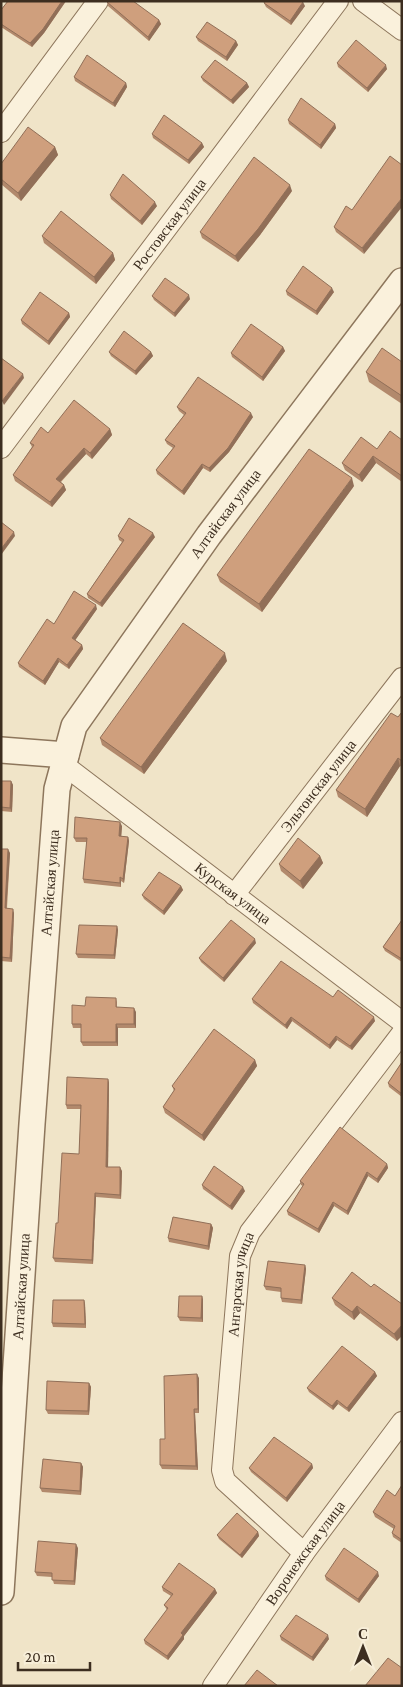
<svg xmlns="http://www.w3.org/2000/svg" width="403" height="1687" font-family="'Crimson Pro',serif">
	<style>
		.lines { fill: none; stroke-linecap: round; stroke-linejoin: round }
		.minor-casing { stroke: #8d765c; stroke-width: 22 }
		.tertiary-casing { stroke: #8d765c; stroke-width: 28 }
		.minor { stroke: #faf1dc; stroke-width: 20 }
		.tertiary { stroke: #faf1dc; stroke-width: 25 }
		.wall { fill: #b2896c }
		.shaded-wall { fill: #916f58 }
		.building { fill: #cf9f7d; stroke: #916f58 }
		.labels { text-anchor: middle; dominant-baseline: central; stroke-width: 4; stroke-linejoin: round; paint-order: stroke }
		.street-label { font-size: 15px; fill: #3d2e20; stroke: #f7eed8 }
	</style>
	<rect width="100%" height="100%" fill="#f0e4c8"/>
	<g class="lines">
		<defs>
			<g id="minor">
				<polyline points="363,1 402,30"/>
				<polyline points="1,132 98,1"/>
				<path id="s1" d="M1,448L338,1"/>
				<path id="s2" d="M64,765L402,1022"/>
				<path id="s3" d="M234,895L402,678"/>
				<path id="s4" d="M304,1553L225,1481L222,1470L240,1256L250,1232L402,1033"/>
				<path id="s5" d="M213,1686L304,1553L402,1422"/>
			</g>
			<g id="tertiary">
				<polyline points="1,750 66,755"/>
				<path id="s6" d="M1,1592L32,1124L57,789L74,726L209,535L402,281"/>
			</g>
		</defs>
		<use href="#minor" class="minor-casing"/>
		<use href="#tertiary" class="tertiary-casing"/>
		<use href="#minor" class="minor"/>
		<use href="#tertiary" class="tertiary"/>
	</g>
	<g class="wall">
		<polygon points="8,1 66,1 44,33 32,47 1,27 1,10"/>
		<polygon points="107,2 159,20 161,24 149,41 108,6"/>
		<polygon points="264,3 305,6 291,25 266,7"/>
		<polygon points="196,37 236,41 238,45 227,61 198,41"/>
		<polygon points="337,63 387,69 368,92 338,67"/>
		<polygon points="74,77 126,83 127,87 115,107 75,81"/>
		<polygon points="201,77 247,83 249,87 233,104 203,81"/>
		<polygon points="288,120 335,124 336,128 321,149 289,124"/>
		<polygon points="152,134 202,143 204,147 189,164 153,138"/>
		<polygon points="55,147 58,155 21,201 1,184 1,164"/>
		<polygon points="292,191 260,235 238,262 202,238 200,232"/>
		<polygon points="110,195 157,206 142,225 111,199"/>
		<polygon points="352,210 364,254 336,232 334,227"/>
		<polygon points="42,236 113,253 115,260 96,284 44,243"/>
		<polygon points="286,291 334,292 317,315 287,295"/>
		<polygon points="152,296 190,299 175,317 154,300"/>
		<polygon points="69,313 70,317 49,345 22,324 21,320"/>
		<polygon points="283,347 285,351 263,381 232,357 231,353"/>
		<polygon points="109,352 151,352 153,356 136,375 111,356"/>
		<polygon points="402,362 402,404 369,382 366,372"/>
		<polygon points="177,407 253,417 229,452 210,472 203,468 184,495 157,474 156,470 173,448 167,444 165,440 184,415 179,411"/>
		<polygon points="110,429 112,435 92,459 86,454 61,482 64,485 66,490 52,507 15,481 13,475 32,447 30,443 48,433"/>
		<polygon points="402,440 402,482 376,463 362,482 345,470 342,463"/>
		<polygon points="354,486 262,612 220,582 217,575"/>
		<polygon points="118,536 155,537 102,607 88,598 87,594 122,542 119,540"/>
		<polygon points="97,609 75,640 82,645 83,649 69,669 59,662 45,685 19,667 18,663 54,624"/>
		<polygon points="227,661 144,774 102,745 100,738"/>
		<polygon points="402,712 402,767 400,766 367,817 338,797 336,790"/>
		<polygon points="1,781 11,781 13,785 12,812 1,811"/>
		<polygon points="122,826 121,836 128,837 129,841 124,883 121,881 121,887 84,883 83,879 87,842 76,842 74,838"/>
		<polygon points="1,849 10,853 7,908 14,913 12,962 1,961"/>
		<polygon points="320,856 323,863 303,889 281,871 279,864"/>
		<polygon points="181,886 183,890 164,915 144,899 142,895"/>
		<polygon points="402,920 402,962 385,951 383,947"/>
		<polygon points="117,926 118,930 115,959 78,958 76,954"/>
		<polygon points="256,943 224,982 201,962 199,958"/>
		<polygon points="333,997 375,1021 352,1050 337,1040 330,1049 292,1021 287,1029 253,1003 252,999"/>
		<polygon points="116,998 117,1002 117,1007 136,1012 136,1028 118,1028 118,1046 83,1046 81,1042 81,1028 73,1028 72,1024 85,1006"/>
		<polygon points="255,1060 257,1066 204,1141 165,1113 163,1107 174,1091 172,1086"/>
		<polygon points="402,1062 402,1097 389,1087 388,1083"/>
		<polygon points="108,1079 109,1083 108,1167 122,1171 121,1199 96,1197 93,1264 55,1262 53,1258 58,1223 79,1154 81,1109 67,1109 66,1105"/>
		<polygon points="387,1164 388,1168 378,1183 368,1176 348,1215 334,1206 319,1233 288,1215 287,1211 303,1186 301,1185 300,1181"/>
		<polygon points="202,1185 245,1191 232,1210 203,1189"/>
		<polygon points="211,1224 213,1228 209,1250 169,1242 168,1238"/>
		<polygon points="305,1265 306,1269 302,1304 282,1302 281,1298 281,1292 266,1290 264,1286"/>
		<polygon points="371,1287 402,1304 397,1341 360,1313 354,1320 335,1305 332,1298"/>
		<polygon points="202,1296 203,1300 203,1322 180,1321 178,1317"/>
		<polygon points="84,1300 85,1304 86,1328 53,1327 52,1323"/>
		<polygon points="375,1372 377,1376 349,1412 338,1404 333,1410 309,1392 307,1388"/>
		<polygon points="199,1378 199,1413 195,1413 198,1470 162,1469 160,1465 165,1439"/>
		<polygon points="89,1383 91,1387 89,1415 48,1414 46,1410"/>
		<polygon points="81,1463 83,1467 81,1495 42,1492 40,1488"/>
		<polygon points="312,1464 313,1468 287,1502 251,1472 249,1468"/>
		<polygon points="402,1485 402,1543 393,1537 392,1533 394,1529 375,1517 373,1512 395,1496"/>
		<polygon points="258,1532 259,1536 242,1558 219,1539 217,1535"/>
		<polygon points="78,1548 75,1585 54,1584 52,1577 37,1576 35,1572"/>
		<polygon points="325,1576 379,1576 359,1603 326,1580"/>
		<polygon points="162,1587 215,1589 217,1593 184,1636 184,1639 168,1660 145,1644 144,1640 167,1610 164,1605 171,1596 163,1591"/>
		<polygon points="280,1636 329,1639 313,1661 281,1640"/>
	</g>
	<g class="shaded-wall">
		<polygon points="62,1 66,1 44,33 32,47 30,43"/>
		<polygon points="303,2 305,6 291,25 290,21"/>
		<polygon points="159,20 161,24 149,41 148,37"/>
		<polygon points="236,41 238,45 227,61 226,57"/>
		<polygon points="386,65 387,69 368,92 367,88"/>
		<polygon points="126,83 127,87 115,107 113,103"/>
		<polygon points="247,83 249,87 233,104 231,100"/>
		<polygon points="335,124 336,128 321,149 320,145"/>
		<polygon points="202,143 204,147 189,164 188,160"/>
		<polygon points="55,147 58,155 21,201 18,193"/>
		<polygon points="290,185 292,191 260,235 238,262 235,256"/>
		<polygon points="402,198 402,207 364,254 362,248"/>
		<polygon points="155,202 157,206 142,225 140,221"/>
		<polygon points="113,253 115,260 96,284 94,277"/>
		<polygon points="332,288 334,292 317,315 316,311"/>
		<polygon points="189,295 190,299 175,317 174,313"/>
		<polygon points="69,313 70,317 49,345 48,341"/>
		<polygon points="283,347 285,351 263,381 262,377"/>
		<polygon points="151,352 153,356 136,375 135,371"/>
		<polygon points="23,374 24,378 4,405 2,401"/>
		<polygon points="251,413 253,417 229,452 210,472 209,468"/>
		<polygon points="110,429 112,435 92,459 90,453"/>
		<polygon points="84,448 86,454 58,484 56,479"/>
		<polygon points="373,456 376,463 362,482 359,475"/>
		<polygon points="202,464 203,468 184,495 182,491"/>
		<polygon points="352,478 354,486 262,612 259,604"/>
		<polygon points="64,485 66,490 52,507 50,502"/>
		<polygon points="14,532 15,536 1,555 1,549"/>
		<polygon points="153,533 155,537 102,607 100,603"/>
		<polygon points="96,605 97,609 74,642 72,638"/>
		<polygon points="82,645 83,649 69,669 67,665"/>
		<polygon points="225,653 227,661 144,774 141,767"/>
		<polygon points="58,658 59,662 45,685 43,681"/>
		<polygon points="398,758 400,766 367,817 365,809"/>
		<polygon points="11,781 13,785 12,812 10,808"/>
		<polygon points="120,822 122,826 121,840 119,836"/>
		<polygon points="128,837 129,841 124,883 123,879"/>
		<polygon points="8,849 10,853 6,912 5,908"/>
		<polygon points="320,856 323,863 303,889 300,881"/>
		<polygon points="120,877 121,881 121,887 120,883"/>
		<polygon points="181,886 183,890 164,915 163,911"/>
		<polygon points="13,909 14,913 12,962 10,958"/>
		<polygon points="117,926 118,930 115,959 114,955"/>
		<polygon points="255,939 256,943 224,982 223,978"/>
		<polygon points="134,1008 136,1012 136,1028 134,1024"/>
		<polygon points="291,1017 292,1021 287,1029 285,1025"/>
		<polygon points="374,1017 375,1021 352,1050 350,1046"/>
		<polygon points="116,1024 118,1028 118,1046 116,1042"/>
		<polygon points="336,1036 337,1040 330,1049 329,1045"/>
		<polygon points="255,1060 257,1066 204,1141 202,1135"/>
		<polygon points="108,1079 109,1083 108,1171 106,1167"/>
		<polygon points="387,1164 388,1168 378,1183 377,1179"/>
		<polygon points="120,1167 122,1171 121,1199 120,1195"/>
		<polygon points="367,1172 368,1176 348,1215 347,1211"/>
		<polygon points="243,1187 245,1191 232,1210 230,1206"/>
		<polygon points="95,1193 96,1197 93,1264 92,1260"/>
		<polygon points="333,1202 334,1206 319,1233 318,1229"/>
		<polygon points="211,1224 213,1228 209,1250 208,1246"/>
		<polygon points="305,1265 306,1269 302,1304 301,1300"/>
		<polygon points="202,1296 203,1300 203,1322 201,1318"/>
		<polygon points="84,1300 85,1304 86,1328 85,1324"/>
		<polygon points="357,1306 360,1313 354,1320 352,1312"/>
		<polygon points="402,1325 402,1336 397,1341 394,1334"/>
		<polygon points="375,1372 377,1376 349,1412 347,1408"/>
		<polygon points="197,1374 199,1378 199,1413 198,1409"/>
		<polygon points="89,1383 91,1387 89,1415 88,1411"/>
		<polygon points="337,1400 338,1404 333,1410 332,1406"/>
		<polygon points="194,1409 195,1413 198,1470 196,1466"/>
		<polygon points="81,1463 83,1467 81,1495 80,1491"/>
		<polygon points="312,1464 313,1468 287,1502 286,1498"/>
		<polygon points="258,1532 259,1536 242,1558 240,1555"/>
		<polygon points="76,1544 78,1548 75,1585 74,1581"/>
		<polygon points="378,1572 379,1576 359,1603 358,1599"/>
		<polygon points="215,1589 217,1593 184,1636 184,1639 168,1660 167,1656 181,1633"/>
		<polygon points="328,1635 329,1639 313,1661 312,1657"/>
	</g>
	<g class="building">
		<polygon points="8,1 62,1 43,29 30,43 1,24 1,10"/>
		<polygon points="107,1 133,1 159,20 148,37 107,2"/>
		<polygon points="265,1 302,1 303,2 290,21 264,3"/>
		<polygon points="207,22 236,41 226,57 196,37"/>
		<polygon points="356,40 386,65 367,88 337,63"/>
		<polygon points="87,55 126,83 113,103 74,77"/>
		<polygon points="215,60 247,83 231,100 201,77"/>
		<polygon points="301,98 335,124 320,145 288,120"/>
		<polygon points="164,115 202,143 188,160 152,134"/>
		<polygon points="28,127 55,147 18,193 1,179 1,164"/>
		<polygon points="390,156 402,165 402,198 362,248 334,227 346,206 352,210"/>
		<polygon points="254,157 290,185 258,229 235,256 200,232"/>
		<polygon points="123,174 155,202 140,221 110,195"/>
		<polygon points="61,211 113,253 94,277 42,236"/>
		<polygon points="303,266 332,288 316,311 286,291"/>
		<polygon points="165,278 189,295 174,313 152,296"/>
		<polygon points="40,292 69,313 48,341 21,320"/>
		<polygon points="251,324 283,347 262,377 231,353"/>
		<polygon points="124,331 151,352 135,371 109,352"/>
		<polygon points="382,348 402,362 402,396 366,372"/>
		<polygon points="1,358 23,374 2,401 1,400"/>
		<polygon points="198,377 251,413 228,448 209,468 202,464 182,491 156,470 175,446 165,440 186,413 177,407"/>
		<polygon points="74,400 110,429 90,453 84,448 56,479 64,485 50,502 13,475 34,445 30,443 41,427 48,433"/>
		<polygon points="390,431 402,440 402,476 373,456 359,475 342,463 361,437 377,449"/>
		<polygon points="309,449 352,478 259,604 217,575"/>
		<polygon points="129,518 153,533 100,603 87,594 124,540 118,536"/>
		<polygon points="1,522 14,532 1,549"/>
		<polygon points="74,591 96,605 72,638 82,645 67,665 58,658 43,681 18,663 47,619 54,624"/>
		<polygon points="183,623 225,653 141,767 100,738"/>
		<polygon points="402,712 402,761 398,758 365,809 336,790 391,713 398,717"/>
		<polygon points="1,781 11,781 10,808 1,807"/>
		<polygon points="75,817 120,822 119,836 128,837 123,879 120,877 120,883 83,879 87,838 74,838"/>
		<polygon points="298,838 320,856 300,881 279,864"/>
		<polygon points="1,849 8,849 5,908 13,909 10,958 1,957"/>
		<polygon points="159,872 181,886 163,911 142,895"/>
		<polygon points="231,920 255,939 223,978 199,958"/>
		<polygon points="402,920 402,959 383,947"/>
		<polygon points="79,925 117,926 114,955 76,954"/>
		<polygon points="281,961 333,997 338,990 374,1017 350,1046 336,1036 329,1045 291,1017 285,1025 252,999"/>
		<polygon points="86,997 116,998 116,1007 134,1008 134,1024 116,1024 116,1042 81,1042 81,1024 72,1024 72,1005 85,1006"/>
		<polygon points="214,1029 255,1060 202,1135 163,1107 175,1089 172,1086"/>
		<polygon points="402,1062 402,1094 388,1083"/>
		<polygon points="67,1077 108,1079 106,1167 120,1167 120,1195 95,1193 92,1260 53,1258 56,1223 58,1223 62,1153 79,1154 81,1105 66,1105"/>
		<polygon points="340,1127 387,1164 377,1179 367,1172 347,1211 333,1202 318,1229 287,1211 304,1184 300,1181"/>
		<polygon points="214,1166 243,1187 230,1206 202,1185"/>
		<polygon points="173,1217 211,1224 208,1246 168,1238"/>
		<polygon points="268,1261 305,1265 301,1300 281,1298 281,1288 264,1286"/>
		<polygon points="352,1272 371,1287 374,1284 402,1304 402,1325 394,1334 357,1306 352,1312 332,1298"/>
		<polygon points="179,1296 202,1296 201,1318 178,1317"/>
		<polygon points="53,1300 84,1300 85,1324 52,1323"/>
		<polygon points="342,1346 375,1372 347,1408 337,1400 332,1406 307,1388"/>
		<polygon points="197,1374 198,1409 194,1409 196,1466 160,1465 160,1439 165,1439 164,1376"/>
		<polygon points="47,1381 89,1383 88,1411 46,1410"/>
		<polygon points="274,1437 312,1464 286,1498 249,1468"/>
		<polygon points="43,1459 81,1463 80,1491 40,1488"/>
		<polygon points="402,1485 402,1540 392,1533 395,1526 373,1512 387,1490 395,1496"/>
		<polygon points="237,1513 258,1532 240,1555 217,1535"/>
		<polygon points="38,1541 76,1544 74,1581 52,1580 52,1573 35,1572"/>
		<polygon points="344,1548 378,1572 358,1599 325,1576"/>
		<polygon points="179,1563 215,1589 181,1633 183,1635 167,1656 144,1640 168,1608 164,1605 173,1594 162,1587"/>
		<polygon points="296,1615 328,1635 312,1657 280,1636"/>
		<polygon points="388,1658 402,1668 402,1686 365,1686"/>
		<polygon points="257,1670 278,1686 244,1686"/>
	</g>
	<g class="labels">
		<g class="street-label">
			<text stroke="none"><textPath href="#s1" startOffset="280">Ростовская улица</textPath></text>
			<text stroke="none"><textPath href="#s6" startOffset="1131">Алтайская улица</textPath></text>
			<text stroke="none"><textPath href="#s3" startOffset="138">Эльтонская улица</textPath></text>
			<text stroke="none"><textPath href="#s6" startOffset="711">Алтайская улица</textPath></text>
			<text stroke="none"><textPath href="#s2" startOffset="212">Курская улица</textPath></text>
			<text stroke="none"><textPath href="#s6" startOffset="306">Алтайская улица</textPath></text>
			<text stroke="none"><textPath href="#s4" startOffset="305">Ангарская улица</textPath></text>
			<text stroke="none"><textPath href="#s5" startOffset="162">Воронежская улица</textPath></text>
		</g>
	</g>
	<rect width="403" height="1687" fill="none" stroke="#3d2e20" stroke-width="5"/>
	<g transform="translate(363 1647)" stroke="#f7eed8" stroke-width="4" paint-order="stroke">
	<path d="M0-4L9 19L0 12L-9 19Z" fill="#3d2e20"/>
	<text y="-8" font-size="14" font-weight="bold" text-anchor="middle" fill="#3d2e20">С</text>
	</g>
	<path d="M18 1662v8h72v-8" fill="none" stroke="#3d2e20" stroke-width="2.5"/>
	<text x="25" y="1662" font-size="15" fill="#3d2e20" stroke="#f7eed8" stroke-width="4" paint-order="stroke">20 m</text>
</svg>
